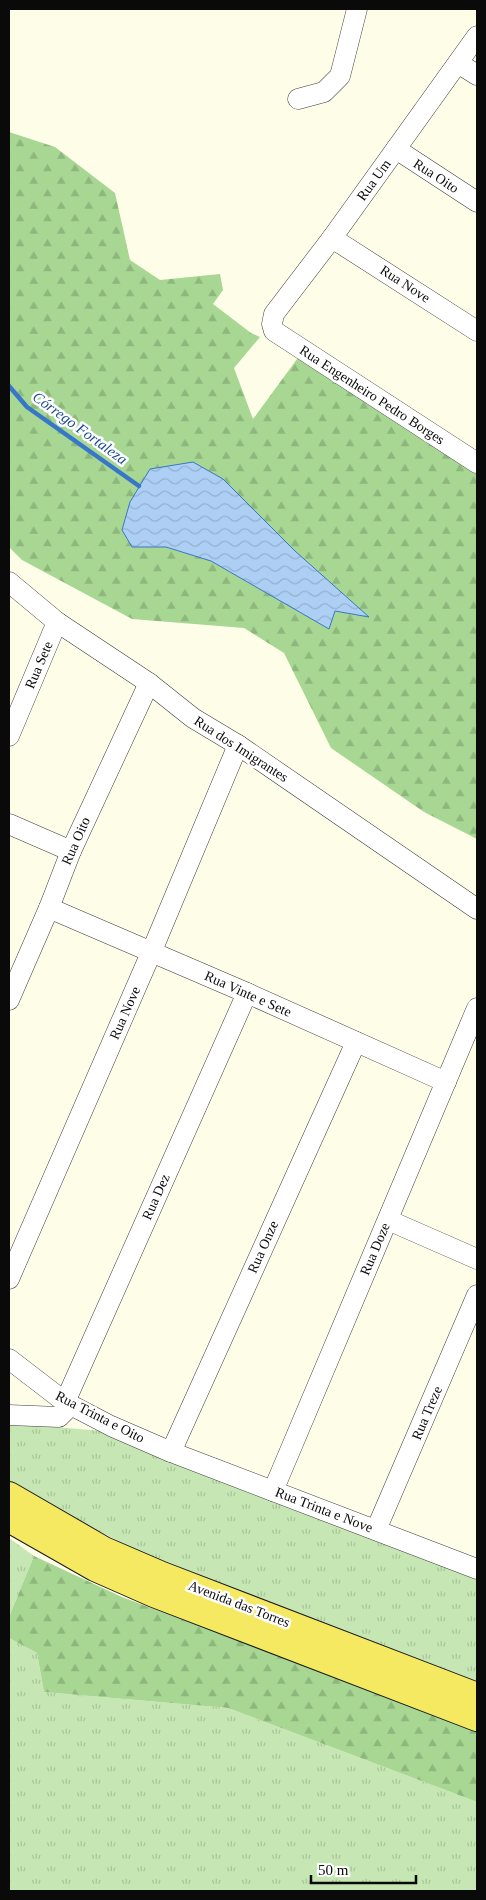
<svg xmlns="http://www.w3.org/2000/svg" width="486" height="1900" font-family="'Times New Roman',serif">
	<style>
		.grass { fill: url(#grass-tufts) }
		.forest { fill: url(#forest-firs) }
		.water { fill: url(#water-waves); stroke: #3777c9 }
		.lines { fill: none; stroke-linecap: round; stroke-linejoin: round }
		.stream { stroke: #3777c9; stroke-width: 4.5 }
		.minor-casing { stroke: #3d3d3d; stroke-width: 21 }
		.major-casing { stroke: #1b1b1b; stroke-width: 28 }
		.minor { stroke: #fff; stroke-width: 20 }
		.major { stroke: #f5e961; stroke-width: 26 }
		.labels { text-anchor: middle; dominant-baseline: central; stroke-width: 5; stroke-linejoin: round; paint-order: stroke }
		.street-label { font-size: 14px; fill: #0a0a0a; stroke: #fff }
		.water-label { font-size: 15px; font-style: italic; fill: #184b97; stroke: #fff }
	</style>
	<defs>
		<pattern id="grass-tufts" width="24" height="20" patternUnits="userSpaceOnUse" patternTransform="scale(1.25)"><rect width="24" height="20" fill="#c6e7b4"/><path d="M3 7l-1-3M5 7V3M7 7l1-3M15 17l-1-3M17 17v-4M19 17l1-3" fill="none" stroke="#a9c599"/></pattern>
		<pattern id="forest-firs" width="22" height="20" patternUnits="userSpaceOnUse" patternTransform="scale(1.25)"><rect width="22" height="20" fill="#a7d793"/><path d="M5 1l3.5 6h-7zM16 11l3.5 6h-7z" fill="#8eb77d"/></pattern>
		<pattern id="water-waves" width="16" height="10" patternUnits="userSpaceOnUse" patternTransform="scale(1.25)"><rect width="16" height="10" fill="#aecff4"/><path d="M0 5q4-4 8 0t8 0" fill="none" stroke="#94b0d0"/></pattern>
	</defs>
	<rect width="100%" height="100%" fill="#fefee8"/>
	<g class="grass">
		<polygon points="9,1423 102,1431 477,1576 477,1683 138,1551 34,1498 9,1480"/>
		<polygon points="9,1538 34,1556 9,1617"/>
		<polygon points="9,1638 37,1653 44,1692 228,1708 477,1802 477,1891 9,1891"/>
	</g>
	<g class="forest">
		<polygon points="9,132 55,147 115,193 130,260 160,280 220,274 223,290 213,304 251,333 260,337 234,368 253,419 300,355 477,471 477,839 424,812 331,748 284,653 244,628 132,619 22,560 9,547"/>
		<polygon points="34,1556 122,1597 477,1731 477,1802 228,1708 44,1692 37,1653 9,1638 9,1617"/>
	</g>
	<polygon class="water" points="193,462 223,479 295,551 369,617 335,611 329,629 211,561 166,547 132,547 122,530 130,502 150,469"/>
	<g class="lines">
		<polyline class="stream" points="9,386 27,407 139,486"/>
		<defs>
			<g id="minor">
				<polyline points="477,36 332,238 274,314 272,324 274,331 477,463"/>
				<polyline points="458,63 477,75"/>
				<polyline points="298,99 324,92 340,76 357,9"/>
				<polyline points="396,149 477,202"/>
				<polyline points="332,238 477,331"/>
				<polyline points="9,582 57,622 149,683 193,718 238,745 477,909"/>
				<polyline points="9,736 57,622"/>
				<polyline points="9,824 71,851"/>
				<polyline points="49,908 247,993 446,1082"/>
				<polyline points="9,1000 49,908 71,851 149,683"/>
				<polyline points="388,1220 477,1259"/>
				<polyline points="9,1279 151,953 238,745"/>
				<polyline points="9,1359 65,1402 111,1426 171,1452 477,1569"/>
				<polyline points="65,1402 247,993"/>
				<polyline points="9,1415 59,1417 71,1405"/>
				<polyline points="171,1452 356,1042"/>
				<polyline points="273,1491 477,1008"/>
				<polyline points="376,1530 477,1295"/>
			</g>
			<g id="major">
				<polyline points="9,1495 104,1550 162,1575 477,1696"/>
				<polyline points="9,1519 95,1568 154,1594 477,1718"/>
			</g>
		</defs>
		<use href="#minor" class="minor-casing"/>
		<use href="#major" class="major-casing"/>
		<use href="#minor" class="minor"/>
		<use href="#major" class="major"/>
	</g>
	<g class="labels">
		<g class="street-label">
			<text transform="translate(436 176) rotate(33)">Rua Oito</text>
			<text transform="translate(374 180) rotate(-54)">Rua Um</text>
			<text transform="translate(405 284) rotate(33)">Rua Nove</text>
			<text transform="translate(372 395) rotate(33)">Rua Engenheiro Pedro Borges</text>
			<text transform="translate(39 665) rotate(-67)">Rua Sete</text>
			<text transform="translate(241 749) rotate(33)">Rua dos Imigrantes</text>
			<text transform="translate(76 841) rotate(-66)">Rua Oito</text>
			<text transform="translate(248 994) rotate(24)">Rua Vinte e Sete</text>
			<text transform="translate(125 1013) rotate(-66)">Rua Nove</text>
			<text transform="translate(156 1197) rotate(-66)">Rua Dez</text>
			<text transform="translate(263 1247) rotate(-66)">Rua Onze</text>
			<text transform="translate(375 1249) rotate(-67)">Rua Doze</text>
			<text transform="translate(427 1413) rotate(-67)">Rua Treze</text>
			<text transform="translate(100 1417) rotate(27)">Rua Trinta e Oito</text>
			<text transform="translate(324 1510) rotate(21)">Rua Trinta e Nove</text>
			<text transform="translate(239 1604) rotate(21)">Avenida das Torres</text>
		</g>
		<g class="water-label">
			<text transform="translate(80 428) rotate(36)">Córrego Fortaleza</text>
		</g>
	</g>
	<rect width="486" height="1900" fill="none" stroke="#0a0a0a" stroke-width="20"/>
	<path d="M311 1875v8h105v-8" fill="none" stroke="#0a0a0a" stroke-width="2.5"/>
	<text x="318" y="1875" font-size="15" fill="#0a0a0a" stroke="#ffffff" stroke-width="4" paint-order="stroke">50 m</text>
</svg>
